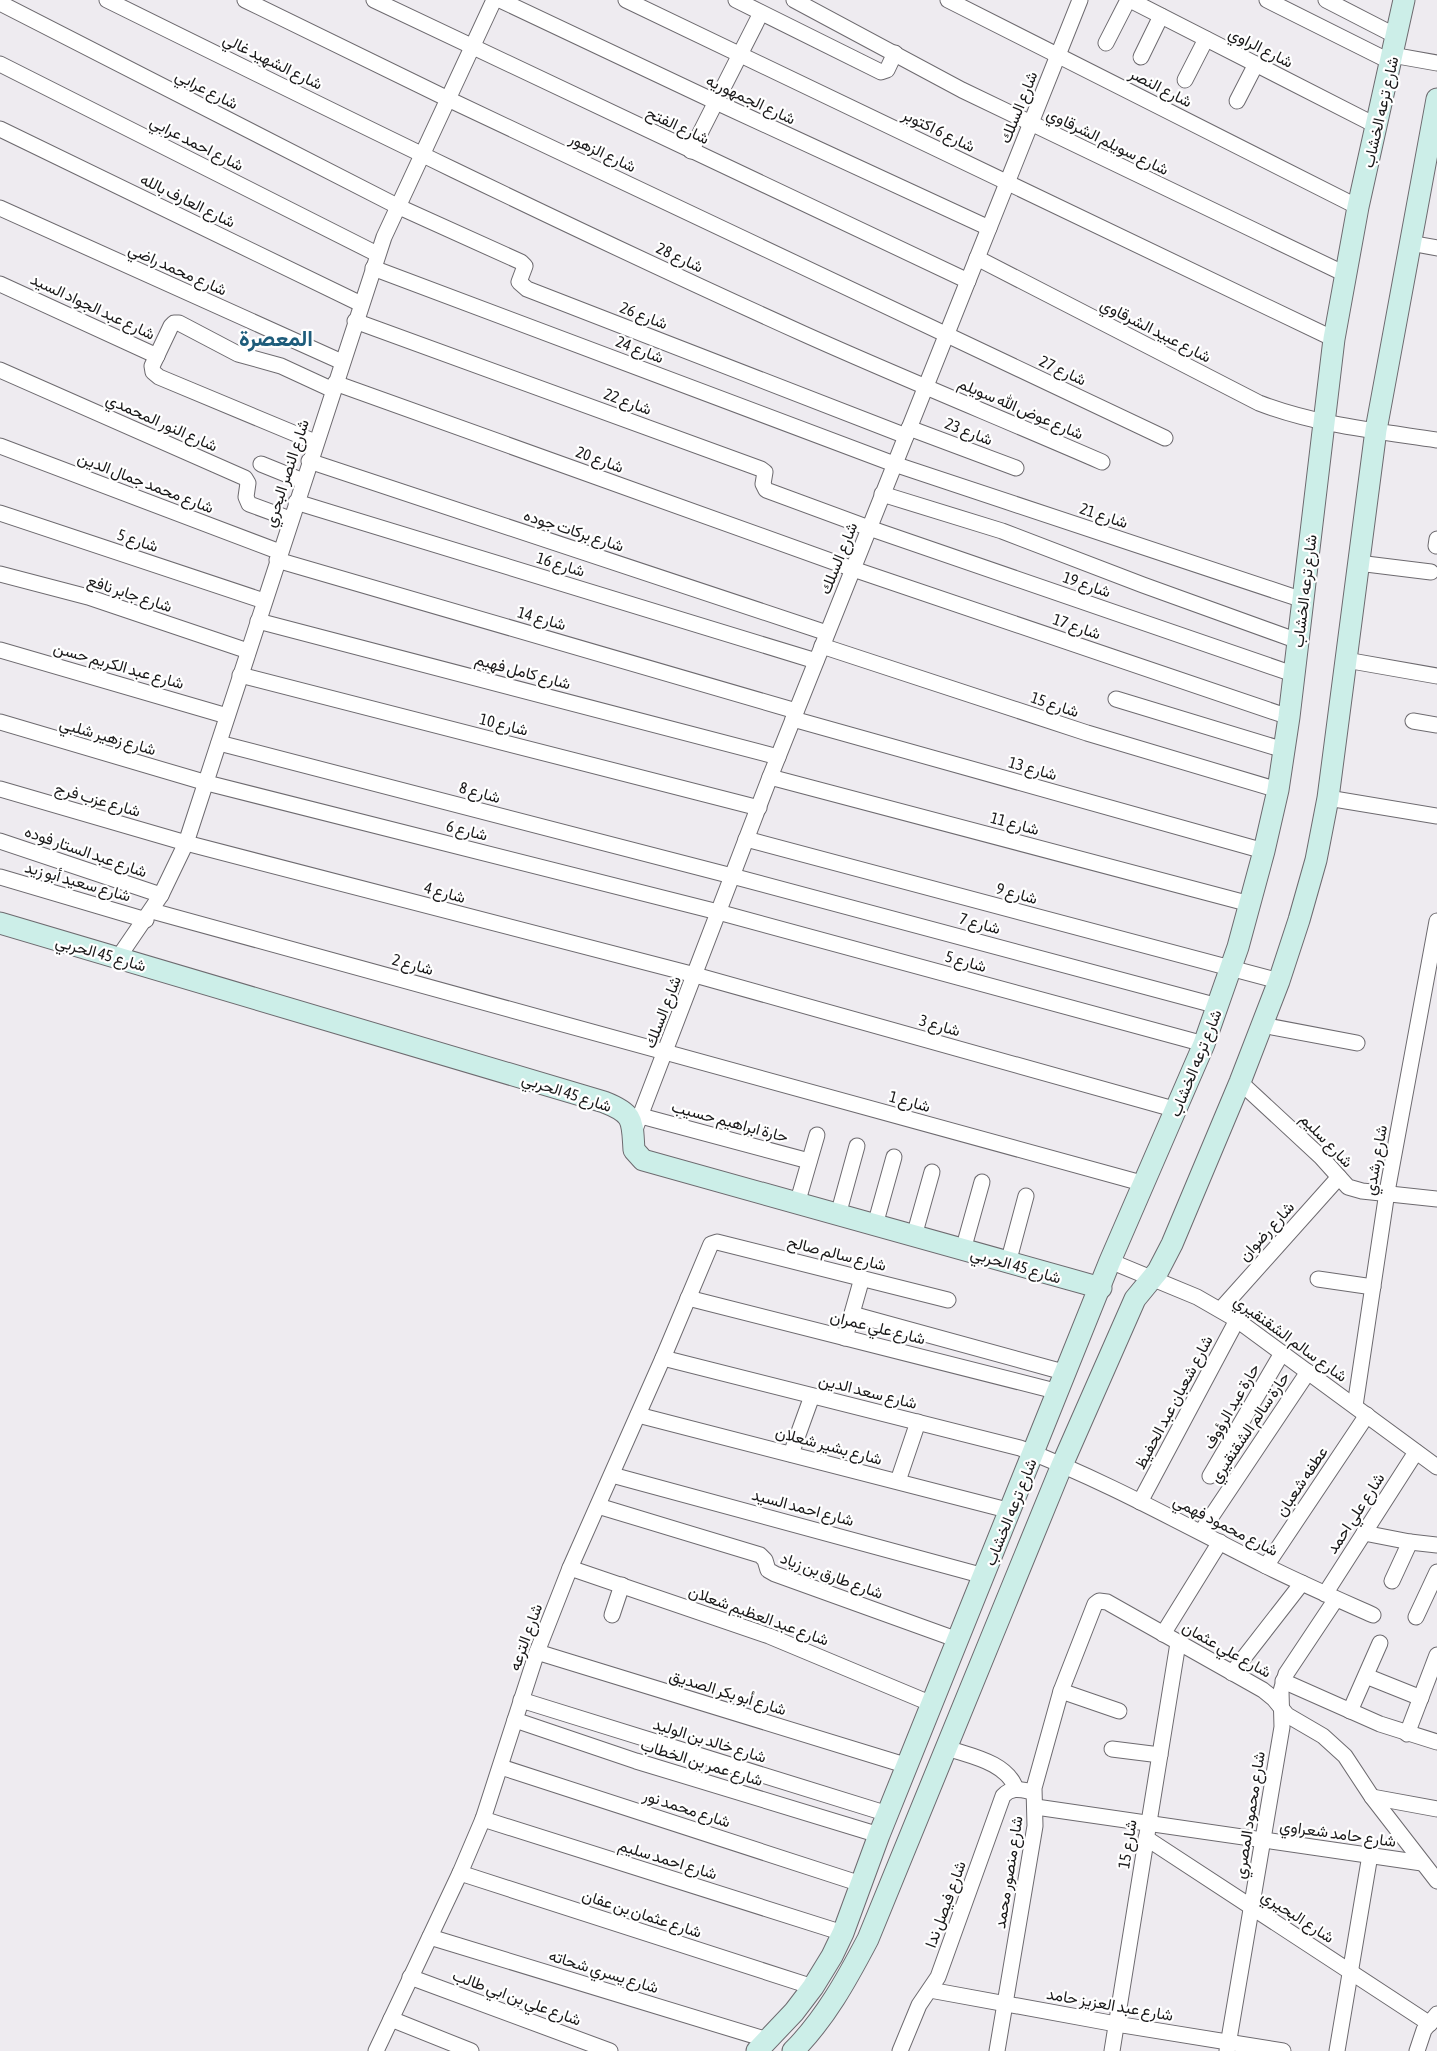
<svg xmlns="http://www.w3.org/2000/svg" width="1437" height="2051" font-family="'Asap Condensed',Vazirmatn,sans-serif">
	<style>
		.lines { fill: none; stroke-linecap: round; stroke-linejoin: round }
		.street-casing { stroke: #6d6a6f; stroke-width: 17 }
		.secondary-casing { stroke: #6d6a6f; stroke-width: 23 }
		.street { stroke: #fff; stroke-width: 15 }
		.secondary { stroke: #cceee8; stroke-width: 21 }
		.labels { text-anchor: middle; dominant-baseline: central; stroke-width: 4.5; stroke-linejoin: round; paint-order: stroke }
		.street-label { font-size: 16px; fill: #191819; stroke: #fff }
		.district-label { font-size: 22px; font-weight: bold; fill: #1e5c7b; stroke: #fff }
	</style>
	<rect width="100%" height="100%" fill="#eeebf0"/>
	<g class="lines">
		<defs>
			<g id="street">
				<path d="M107,0C338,114 569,228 804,334C902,378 1003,419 1102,462"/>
				<polyline points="245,0 448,99 1165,438"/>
				<polyline points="374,0 968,281"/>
				<polyline points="500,0 716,102 989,228"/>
				<polyline points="626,0 1334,339"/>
				<polyline points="736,0 881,72 887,70 895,53"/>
				<polyline points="794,0 962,90 1345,274"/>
				<polyline points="948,0 1358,207"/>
				<polyline points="1130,0 1377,126"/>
				<polyline points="1267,0 1391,62"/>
				<polyline points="1326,0 1396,36"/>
				<polyline points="0,3 397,206 521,262 525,266 519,282 527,289 906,436"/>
				<polyline points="1106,43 1128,0"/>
				<polyline points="1392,55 1437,63"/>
				<polyline points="1141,57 1161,16"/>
				<polyline points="0,64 377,254"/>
				<polyline points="1185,80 1206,39"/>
				<polyline points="1237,101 1256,64"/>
				<polyline points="0,129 361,304"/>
				<polyline points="691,151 761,13"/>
				<polyline points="0,208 342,362"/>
				<polyline points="1410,243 1437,248"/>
				<path d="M977,258L1259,403C1316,425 1377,431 1437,440"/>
				<polyline points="373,268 894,464 1303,600"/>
				<polyline points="0,284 157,356"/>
				<polyline points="355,321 761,469 765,472 763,484 766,490 869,528 1293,674"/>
				<polyline points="0,370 245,478 248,483 246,497 249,504 290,519"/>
				<polyline points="335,383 853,569 1289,717"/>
				<polyline points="909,428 1016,468"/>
				<polyline points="315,442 159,377 153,372 152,366 171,326 174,323 179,323 238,354 281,366 333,390"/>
				<polyline points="0,446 280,552"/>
				<polyline points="309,461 827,633"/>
				<polyline points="261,464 303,481"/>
				<polyline points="882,494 1002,531 1143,585 1298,641"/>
				<polyline points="296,502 816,661"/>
				<polyline points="0,513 264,601"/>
				<polyline points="1436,546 1437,539"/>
				<polyline points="277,560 796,711"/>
				<polyline points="1358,563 1431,572"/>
				<polyline points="0,574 88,597 248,651"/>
				<polyline points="258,621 778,757"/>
				<polyline points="822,646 1087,733 1278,790"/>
				<polyline points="0,650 227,716"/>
				<polyline points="1346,660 1437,676"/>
				<polyline points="240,675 759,808"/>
				<polyline points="1116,699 1284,750"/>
				<polyline points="793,719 1264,851"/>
				<polyline points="1413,721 1437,725"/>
				<polyline points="0,722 207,783 718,912 1204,1044"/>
				<polyline points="219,743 732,876 1218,1006"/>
				<polyline points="770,777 1250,904"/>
				<polyline points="0,789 186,843 695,975 1177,1110"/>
				<polyline points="1328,798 1437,816"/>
				<polyline points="746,839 1279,981"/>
				<polyline points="0,841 161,895"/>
				<polyline points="0,877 146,920"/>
				<polyline points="152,911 1145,1184"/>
				<polyline points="118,958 161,895 186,843 384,237 494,0"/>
				<polyline points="1262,1025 1357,1043"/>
				<polyline points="1240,1082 1321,1157 1348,1187 1362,1191 1437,1199"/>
				<polyline points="641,1116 809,1161"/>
				<polyline points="634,1132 770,777 1080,0"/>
				<polyline points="797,1204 817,1135"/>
				<polyline points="838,1215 857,1146"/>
				<polyline points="875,1225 894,1157"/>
				<polyline points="914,1236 932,1172"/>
				<polyline points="963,1250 982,1182"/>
				<polyline points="1110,1261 1197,1297 1237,1320 1437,1467"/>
				<polyline points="1008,1263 1026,1196"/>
				<polyline points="1318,1279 1373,1287"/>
				<polyline points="688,1298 1059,1392"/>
				<polyline points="1221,1309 1339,1177"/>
				<polyline points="852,1314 1067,1373"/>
				<polyline points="845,1338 862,1278"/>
				<path d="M663,1358L1020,1448C1104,1480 1184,1525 1264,1565C1300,1583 1337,1599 1373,1615"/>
				<polyline points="1355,1406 1387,1192 1437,921"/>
				<polyline points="638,1415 1011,1511"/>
				<polyline points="791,1454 812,1396"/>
				<polyline points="612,1475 984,1576"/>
				<polyline points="1210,1476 1282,1353"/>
				<polyline points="898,1481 918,1422"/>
				<polyline points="1140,1502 1237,1320"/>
				<polyline points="598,1506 760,1555 765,1560 768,1570 775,1574 958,1640"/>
				<polyline points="1201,1532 1308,1372"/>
				<polyline points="1364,1533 1410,1542 1437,1545"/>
				<polyline points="1266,1566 1367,1415"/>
				<polyline points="570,1568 769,1636 932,1704"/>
				<polyline points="1392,1581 1410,1542"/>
				<polyline points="1325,1594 1416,1452"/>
				<polyline points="612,1615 622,1585"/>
				<polyline points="1416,1617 1437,1572"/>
				<polyline points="1163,1634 1220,1542"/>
				<polyline points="537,1652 908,1766"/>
				<polyline points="1232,1673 1302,1583"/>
				<polyline points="1366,1676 1421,1698"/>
				<polyline points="1283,1681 1380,1724 1437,1742"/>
				<polyline points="1061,1691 1119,1711"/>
				<polyline points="521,1700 888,1814"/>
				<polyline points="1350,1711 1380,1643"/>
				<polyline points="515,1720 636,1761 879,1835"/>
				<polyline points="1407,1734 1437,1655"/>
				<path d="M947,1748C970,1756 1007,1762 1016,1789"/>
				<polyline points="1112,1749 1160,1755"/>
				<polyline points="501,1767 861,1884"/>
				<polyline points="1372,1797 1437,1809"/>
				<polyline points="1036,1807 1422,1863"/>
				<polyline points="483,1819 843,1933"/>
				<polyline points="1146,1838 1430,2024"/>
				<polyline points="460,1873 813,1987"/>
				<polyline points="430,1937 768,2040"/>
				<polyline points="410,1977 610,2051"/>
				<polyline points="930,1990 1116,2024 1283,2051"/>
				<polyline points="391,2019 471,2051"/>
				<polyline points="376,2051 460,1873 483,1819 537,1652 570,1568 663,1358 711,1244 717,1242 948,1300"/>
				<path d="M900,2051L919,2005L938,1977L1003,1796C1012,1786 1022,1790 1033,1792"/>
				<polyline points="997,2051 1035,1826 1034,1788 1061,1691 1095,1604 1099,1601 1107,1602 1263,1690 1274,1699 1287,1715 1323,1736 1345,1756 1372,1797 1437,1881"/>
				<polyline points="1112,2051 1178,1643"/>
				<polyline points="1227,2051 1282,1727 1281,1691 1286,1674 1336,1599"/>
				<polyline points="1337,2051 1370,1855"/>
				<polyline points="1417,2051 1424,2030 1437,2014"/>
			</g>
			<g id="secondary">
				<path d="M0,923L604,1102C635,1114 632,1121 634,1150L643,1160L1101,1288"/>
				<polyline points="757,2051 794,2012 813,1987 832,1956 843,1933 879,1835 1110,1261 1204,1044 1238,947 1264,851 1278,790 1289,717 1334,339 1358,207 1404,0"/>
				<path d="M793,2051C825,2019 847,1979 868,1939L1062,1465L1135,1299L1158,1271L1172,1244L1240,1082L1279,981L1299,920L1316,860L1328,798L1376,430L1437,99"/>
			</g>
		</defs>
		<use href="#street" class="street-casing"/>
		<use href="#secondary" class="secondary-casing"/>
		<use href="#street" class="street"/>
		<use href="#secondary" class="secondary"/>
	</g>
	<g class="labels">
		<g class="street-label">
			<text transform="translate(1261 47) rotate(27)">شارع الراوي</text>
			<text transform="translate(273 61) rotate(26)">شارع الشهيد غالي</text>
			<text transform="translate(1161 87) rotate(27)">شارع النصر</text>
			<text transform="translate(207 89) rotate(27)">شارع عرابي</text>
			<text transform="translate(751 99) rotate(25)">شارع الجمهوريه</text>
			<text transform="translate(1018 107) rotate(-68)">شارع السلك</text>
			<text transform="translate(1380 112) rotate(-77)">شارع ترعه الخشاب</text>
			<text transform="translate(678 125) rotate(25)">شارع الفتح</text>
			<text transform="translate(939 130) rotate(26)">شارع 6 اكتوبر</text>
			<text transform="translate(1108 141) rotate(26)">شارع سويلم الشرقاوي</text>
			<text transform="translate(197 143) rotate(27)">شارع احمد عرابي</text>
			<text transform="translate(603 152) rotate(25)">شارع الزهور</text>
			<text transform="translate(188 200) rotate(26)">شارع العارف بالله</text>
			<text transform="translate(680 257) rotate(25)">شارع 28</text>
			<text transform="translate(178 269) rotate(24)">شارع محمد راضي</text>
			<text transform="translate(93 306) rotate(25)">شارع عبد الجواد السيد</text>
			<text transform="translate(644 315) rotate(21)">شارع 26</text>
			<text transform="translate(1156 330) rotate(27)">شارع عبيد الشرقاوي</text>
			<text transform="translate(640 349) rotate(21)">شارع 24</text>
			<text transform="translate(1063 370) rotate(25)">شارع 27</text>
			<text transform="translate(628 401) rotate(20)">شارع 22</text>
			<text transform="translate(1021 408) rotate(23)">شارع عوض الله سويلم</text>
			<text transform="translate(162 422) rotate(24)">شارع النور المحمدي</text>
			<text transform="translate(969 431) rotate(21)">شارع 23</text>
			<text transform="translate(600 459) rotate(20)">شارع 20</text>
			<text transform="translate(286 473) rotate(-72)">شارع النصر البحري</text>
			<text transform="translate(146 482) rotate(21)">شارع محمد جمال الدين</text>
			<text transform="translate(1104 515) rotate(18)">شارع 21</text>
			<text transform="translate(574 530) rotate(18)">شارع بركات جوده</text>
			<text transform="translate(138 540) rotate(18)">شارع 5</text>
			<text transform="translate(838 558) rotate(-68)">شارع السلك</text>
			<text transform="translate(561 564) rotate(17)">شارع 16</text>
			<text transform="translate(1087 584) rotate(19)">شارع 19</text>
			<text transform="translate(1304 591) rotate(-83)">شارع ترعه الخشاب</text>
			<text transform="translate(130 593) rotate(18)">شارع جابر نافع</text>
			<text transform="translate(542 618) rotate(16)">شارع 14</text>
			<text transform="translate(1077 626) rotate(19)">شارع 17</text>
			<text transform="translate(119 665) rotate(16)">شارع عبد الكريم حسن</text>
			<text transform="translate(523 671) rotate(15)">شارع كامل فهيم</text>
			<text transform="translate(1055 704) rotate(18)">شارع 15</text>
			<text transform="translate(504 724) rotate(14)">شارع 10</text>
			<text transform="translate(108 736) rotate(16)">شارع زهير شلبي</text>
			<text transform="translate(1033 768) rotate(16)">شارع 13</text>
			<text transform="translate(480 792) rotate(15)">شارع 8</text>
			<text transform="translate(98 799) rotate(16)">شارع عزب فرج</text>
			<text transform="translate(1015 823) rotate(15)">شارع 11</text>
			<text transform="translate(467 830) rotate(14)">شارع 6</text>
			<text transform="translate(86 851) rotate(19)">شارع عبد الستار فوده</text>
			<text transform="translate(78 881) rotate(16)">شارع سعيد أبو زيد</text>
			<text transform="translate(445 892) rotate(15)">شارع 4</text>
			<text transform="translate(1017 893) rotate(15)">شارع 9</text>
			<text transform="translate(980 923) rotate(15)">شارع 7</text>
			<text transform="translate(101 953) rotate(16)">شارع 45 الحربي</text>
			<text transform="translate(966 961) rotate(15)">شارع 5</text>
			<text transform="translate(413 964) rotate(15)">شارع 2</text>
			<text transform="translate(662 1012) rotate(-69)">شارع السلك</text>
			<text transform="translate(940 1025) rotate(16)">شارع 3</text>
			<text transform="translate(1195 1063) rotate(-68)">شارع ترعه الخشاب</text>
			<text transform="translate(567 1092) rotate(18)">شارع 45 الحربي</text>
			<text transform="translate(910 1101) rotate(15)">شارع 1</text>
			<text transform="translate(730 1121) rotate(15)">حارة ابراهيم حسيب</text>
			<text transform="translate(1327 1140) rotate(46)">شارع سليم</text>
			<text transform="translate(1375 1160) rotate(-80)">شارع رشدي</text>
			<text transform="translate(1266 1231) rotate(-48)">شارع رضوان</text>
			<text transform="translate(837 1253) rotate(14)">شارع سالم صالح</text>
			<text transform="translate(1016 1265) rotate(16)">شارع 45 الحربي</text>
			<text transform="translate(878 1327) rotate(14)">شارع علي عمران</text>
			<text transform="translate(1291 1338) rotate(36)">شارع سالم الشقنقيري</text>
			<text transform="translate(868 1391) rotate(14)">شارع سعد الدين</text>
			<text transform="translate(1173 1402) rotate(-62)">شارع شعبان عبد الحفيظ</text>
			<text transform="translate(1231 1406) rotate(-60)">حارة عبد الرؤوف</text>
			<text transform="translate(1249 1427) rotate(-56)">حارة سالم الشقنقيري</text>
			<text transform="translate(829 1445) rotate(15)">شارع بشير شعلان</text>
			<text transform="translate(1301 1481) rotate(-56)">عطفه شعبان</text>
			<text transform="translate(803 1507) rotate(15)">شارع احمد السيد</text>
			<text transform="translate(1010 1512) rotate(-68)">شارع ترعه الخشاب</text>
			<text transform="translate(1355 1513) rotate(-57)">شارع علي احمد</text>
			<text transform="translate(1226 1525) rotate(27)">شارع محمود فهمي</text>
			<text transform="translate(832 1575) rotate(20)">شارع طارق بن زياد</text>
			<text transform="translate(759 1615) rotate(20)">شارع عبد العظيم شعلان</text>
			<text transform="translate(525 1637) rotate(-70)">شارع الترعه</text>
			<text transform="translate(1227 1649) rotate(29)">شارع علي عثمان</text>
			<text transform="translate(728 1692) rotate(17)">شارع أبو بكر الصديق</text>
			<text transform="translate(710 1740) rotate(17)">شارع خالد بن الوليد</text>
			<text transform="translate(702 1762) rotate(17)">شارع عمر بن الخطاب</text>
			<text transform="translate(687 1808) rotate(18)">شارع محمد نور</text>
			<text transform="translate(1249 1815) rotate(-81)">شارع محمود المصري</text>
			<text transform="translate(1338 1833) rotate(8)">شارع حامد شعراوي</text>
			<text transform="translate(1127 1844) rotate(-81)">شارع 15</text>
			<text transform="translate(668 1859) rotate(17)">شارع احمد سليم</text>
			<text transform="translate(1008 1872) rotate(-81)">شارع منصور محمد</text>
			<text transform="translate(945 1904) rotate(-70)">شارع فيصل ندا</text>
			<text transform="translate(642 1913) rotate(18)">شارع عثمان بن عفان</text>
			<text transform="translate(1298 1916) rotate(33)">شارع البحيري</text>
			<text transform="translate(604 1971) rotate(17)">شارع يسري شحاته</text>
			<text transform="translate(517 1997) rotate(20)">شارع علي بن ابي طالب</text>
			<text transform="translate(1110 2004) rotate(10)">شارع عبد العزيز حامد</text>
		</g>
		<g class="district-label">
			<text x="276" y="338">المعصرة</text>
		</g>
	</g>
</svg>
